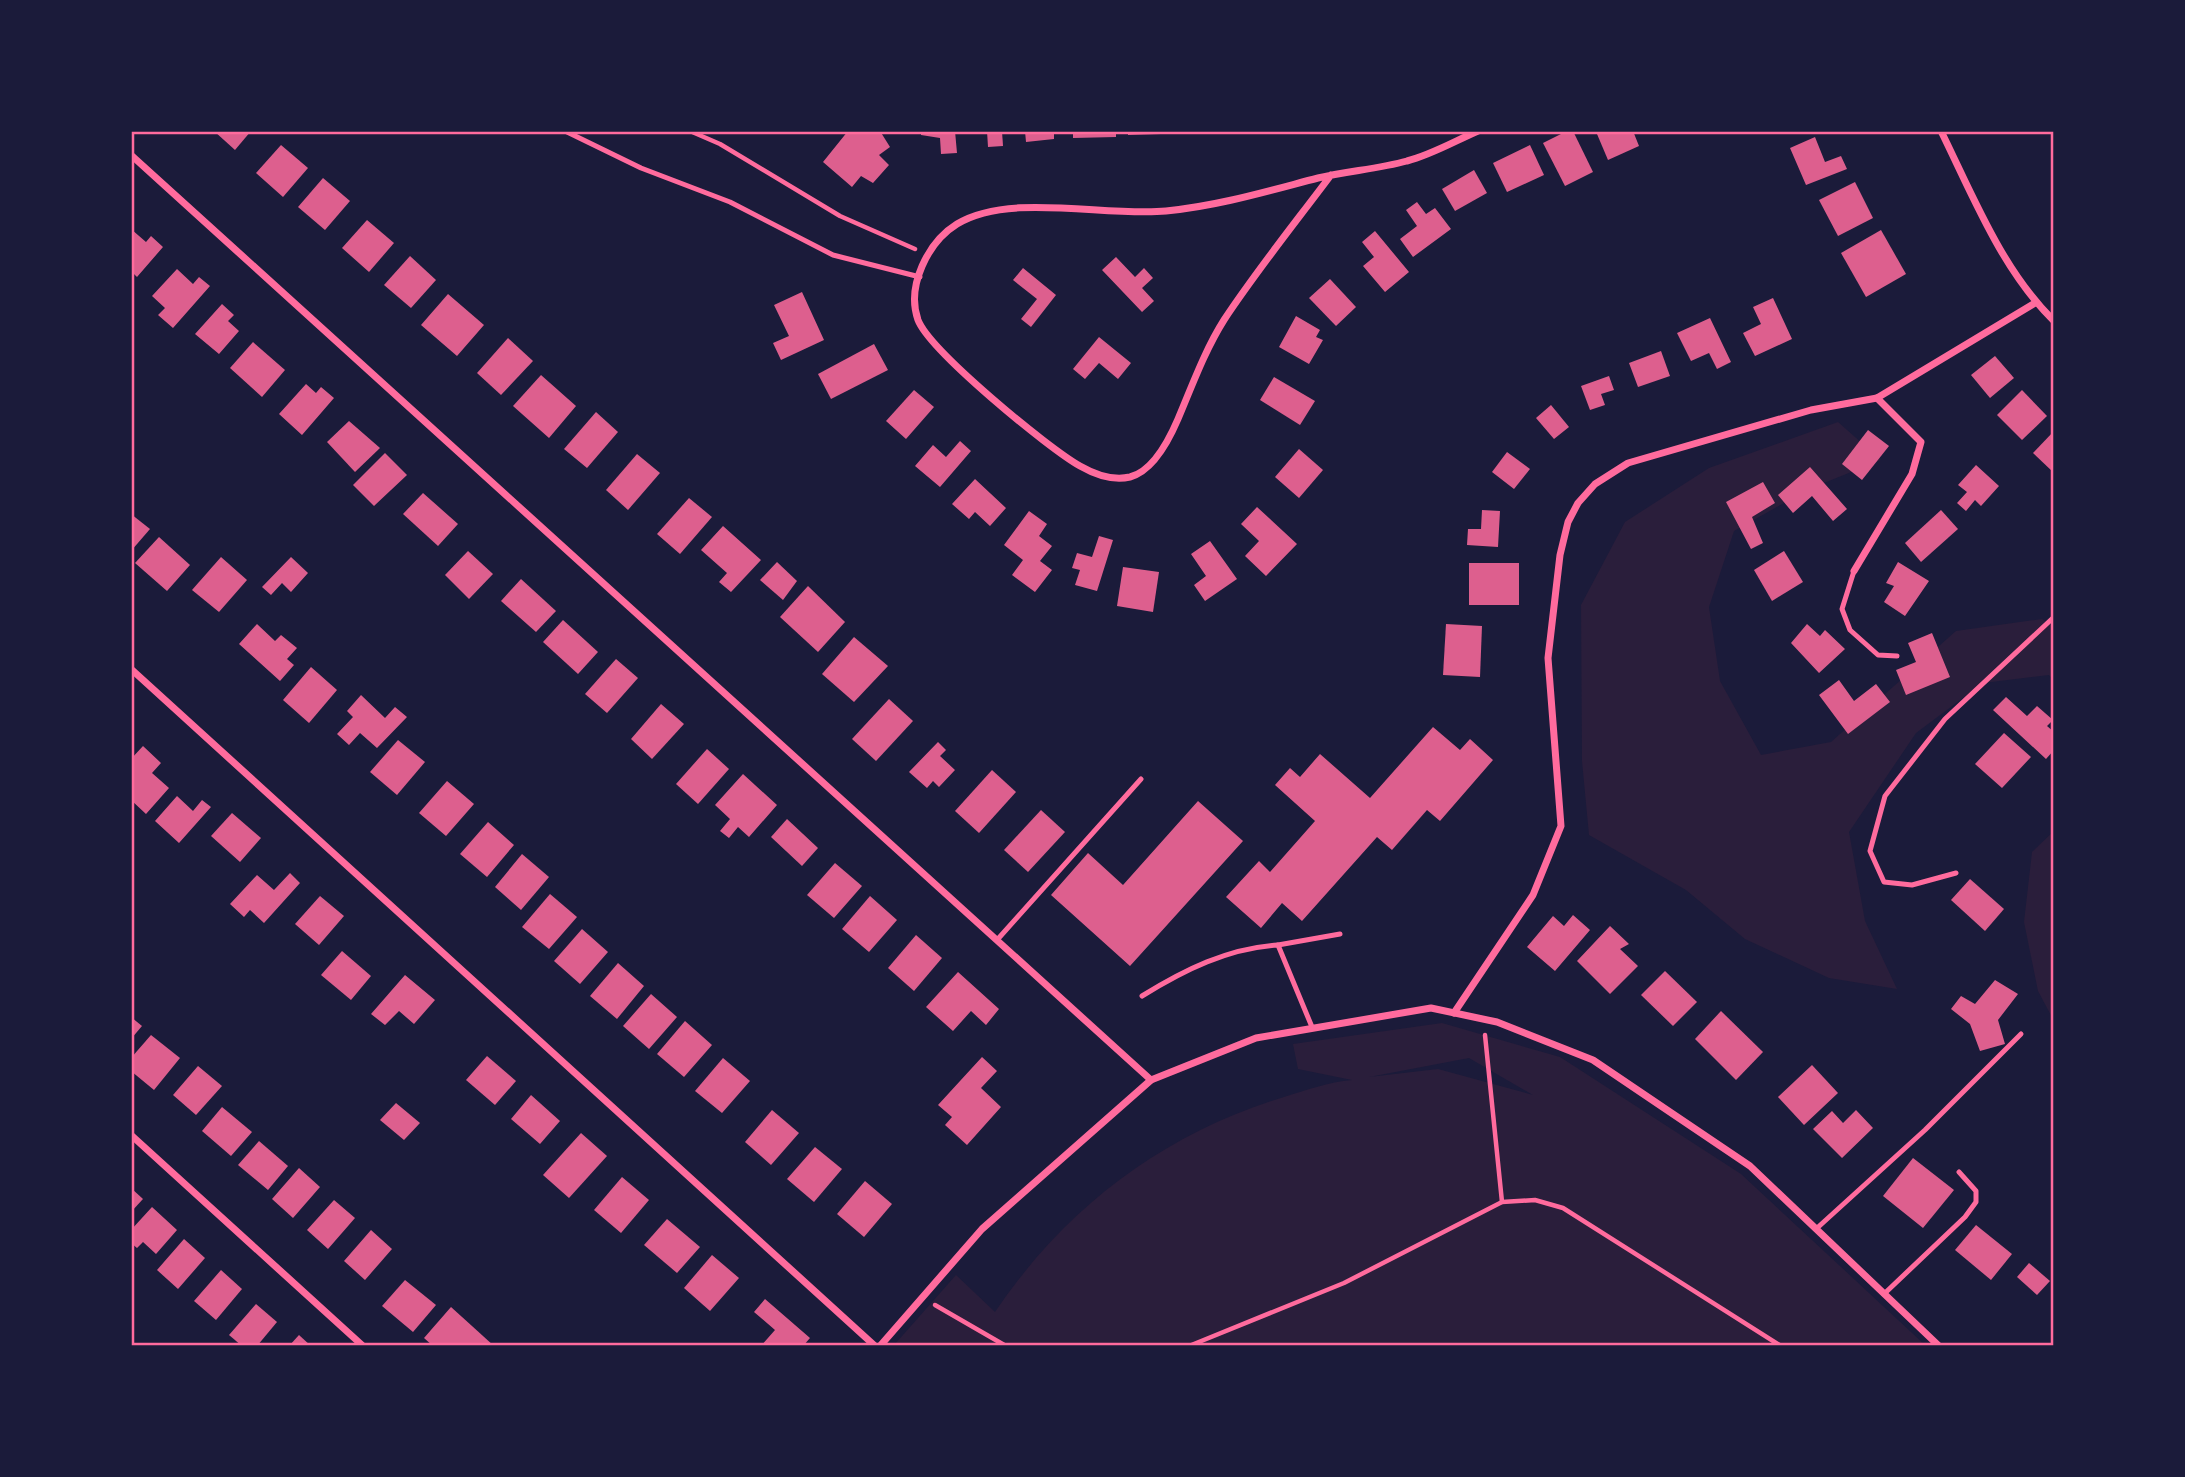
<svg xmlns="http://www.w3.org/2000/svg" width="2185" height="1477" font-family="Karla,sans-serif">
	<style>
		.green { fill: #2a1e3b; fill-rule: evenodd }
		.building { fill: #dd5f8e }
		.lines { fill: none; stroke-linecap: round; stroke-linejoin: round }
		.path { stroke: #ff6b9d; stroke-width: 4.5 }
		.service { stroke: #ff6b9d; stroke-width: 5 }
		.minor { stroke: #ff6b9d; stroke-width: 7 }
		.neatline { fill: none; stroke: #ff6b9d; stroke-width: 2.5 }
	</style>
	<rect width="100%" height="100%" fill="#1b1b3a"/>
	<g class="green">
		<polygon points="1838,422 1881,460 1809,489 1734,531 1709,607 1720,681 1761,755 1831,742 1956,631 2042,619 2054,627 2054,681 2049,675 1983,683 1916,733 1849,832 1865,921 1897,989 1829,978 1745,939 1686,890 1589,835 1582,761 1581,605 1625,522 1709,468"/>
		<polygon points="2054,831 2054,1021 2038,991 2024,922 2032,852"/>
		<path d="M1442,1023L1560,1057L1741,1174L1926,1346L895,1344L956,1275L995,1312C1066,1207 1163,1134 1284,1097C1307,1090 1328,1082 1352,1080L1298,1069L1293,1044ZM1469,1058L1533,1095L1438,1069L1369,1077Z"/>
	</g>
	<g class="building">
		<polygon points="214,131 251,131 235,150"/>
		<polygon points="848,131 880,131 890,147 879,155 889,165 873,183 861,176 852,187 823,162"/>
		<polygon points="921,131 955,131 957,153 941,154 940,138 921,135"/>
		<polygon points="987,131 1002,131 1003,146 988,147"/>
		<polygon points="1025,131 1054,131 1054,139 1026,142"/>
		<polygon points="1073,131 1116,131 1116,137 1073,138"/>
		<polygon points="1128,131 1161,131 1161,134 1128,135"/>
		<polygon points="1567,131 1573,131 1593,172 1565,186 1543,143"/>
		<polygon points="1604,131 1633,131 1639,146 1608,160 1597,134"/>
		<polygon points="1815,137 1825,162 1841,156 1847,169 1806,185 1790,148"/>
		<polygon points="281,145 308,168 283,197 256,173"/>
		<polygon points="1530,145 1544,175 1507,192 1493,163"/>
		<polygon points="1474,170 1487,193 1455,211 1442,189"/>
		<polygon points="323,178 350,201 325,230 298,207"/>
		<polygon points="1855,182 1873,218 1838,236 1819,200"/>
		<polygon points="1417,202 1426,214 1435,208 1451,229 1413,257 1400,239 1417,226 1406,210"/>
		<polygon points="367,220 394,243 369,272 342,248"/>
		<polygon points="131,229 146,242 151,236 163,247 137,277 131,271 134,261"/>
		<polygon points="1881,230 1906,274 1866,297 1841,253"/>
		<polygon points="1375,231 1409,272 1385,292 1363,266 1374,257 1362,242"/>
		<polygon points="410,256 436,280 411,308 384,285"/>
		<polygon points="1116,257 1135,277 1144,268 1153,278 1142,288 1154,301 1142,312 1102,270"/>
		<polygon points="1023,268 1056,295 1031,327 1021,319 1037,299 1013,280"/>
		<polygon points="177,269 193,284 199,277 210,286 173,328 158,315 165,308 152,296"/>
		<polygon points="1330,279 1356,307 1336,326 1309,298"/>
		<polygon points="802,292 824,340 781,360 773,343 789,336 774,305"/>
		<polygon points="448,294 484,325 457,356 421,325"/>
		<polygon points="1773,298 1792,339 1755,356 1743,333 1761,324 1753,307"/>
		<polygon points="222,304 234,315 228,321 239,331 219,354 195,334"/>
		<polygon points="1296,316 1320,330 1316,337 1323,340 1309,364 1279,347"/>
		<polygon points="1710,318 1731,362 1717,369 1709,353 1691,361 1677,333"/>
		<polygon points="1099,337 1131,363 1118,379 1099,363 1085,379 1073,369"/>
		<polygon points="508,338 533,361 501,395 477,373"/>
		<polygon points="253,342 285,370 262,397 230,368"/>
		<polygon points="874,344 888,370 831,399 818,374"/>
		<polygon points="1661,351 1670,376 1638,387 1629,363"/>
		<polygon points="1995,356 2014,378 1990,398 1971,375"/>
		<polygon points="541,375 576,406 549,438 513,406"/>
		<polygon points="1609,376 1614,390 1601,394 1605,405 1590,410 1581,386"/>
		<polygon points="1274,377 1315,401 1300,425 1260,400"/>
		<polygon points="306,384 316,393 321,387 334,398 302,435 279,414"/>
		<polygon points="914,390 934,407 906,439 886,421"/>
		<polygon points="2022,390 2047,416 2022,440 1997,415"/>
		<polygon points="1551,405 1569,427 1554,439 1536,418"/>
		<polygon points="596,412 618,432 587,468 564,449"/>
		<polygon points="349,421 380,448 355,472 327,442"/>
		<polygon points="1868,430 1889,446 1862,480 1842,464"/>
		<polygon points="2054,431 2054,473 2033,453"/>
		<polygon points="960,441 971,451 940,487 915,466 933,445 946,457"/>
		<polygon points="1299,449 1323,470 1299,498 1275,477"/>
		<polygon points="1507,452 1530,469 1514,489 1492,472"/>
		<polygon points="385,453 407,475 374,506 353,485"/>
		<polygon points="637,454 660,473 628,510 606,490"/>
		<polygon points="1976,465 1999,486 1981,506 1975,500 1966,511 1957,503 1967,492 1958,485"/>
		<polygon points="1810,467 1847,509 1833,521 1812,496 1793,513 1778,495"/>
		<polygon points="975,479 1006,508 990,526 975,512 969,519 952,504"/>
		<polygon points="1763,482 1775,503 1752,517 1763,543 1751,549 1726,502"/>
		<polygon points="423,493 458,524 438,546 403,514"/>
		<polygon points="689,498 712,517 680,554 657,534"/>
		<polygon points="1257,507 1297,544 1266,576 1245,556 1259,541 1241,524"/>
		<polygon points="1482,510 1500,511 1498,547 1467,545 1468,529 1481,529"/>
		<polygon points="1941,510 1958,529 1921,562 1905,543"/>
		<polygon points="1029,511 1047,524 1039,536 1052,546 1040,561 1052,570 1035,592 1012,575 1023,560 1004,545"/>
		<polygon points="131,514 150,529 131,551"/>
		<polygon points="723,526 761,560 731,592 719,582 727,573 701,550"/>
		<polygon points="1099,536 1113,540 1097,591 1075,585 1080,570 1072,568 1077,553 1092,557"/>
		<polygon points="159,537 190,565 167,591 135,563"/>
		<polygon points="1210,541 1237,579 1205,601 1194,585 1206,576 1191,554"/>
		<polygon points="468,551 493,574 469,599 445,575"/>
		<polygon points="1784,551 1803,582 1772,601 1754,570"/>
		<polygon points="221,557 247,580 219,612 192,590"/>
		<polygon points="291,557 308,573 291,592 282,583 271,595 262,587"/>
		<polygon points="777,562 797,581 783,600 760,580"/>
		<polygon points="1898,562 1929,581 1905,616 1884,602 1894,586 1886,583"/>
		<rect x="1469" y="563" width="50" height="42"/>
		<polygon points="1123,567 1159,572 1153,612 1117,606"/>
		<polygon points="521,579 556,611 536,632 501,601"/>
		<polygon points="808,586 845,622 818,652 780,617"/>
		<polygon points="563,620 598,652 578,674 543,642"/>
		<polygon points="257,624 275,641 281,635 297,648 287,659 294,665 280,681 239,644"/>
		<polygon points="1446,624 1482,626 1480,677 1443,675"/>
		<polygon points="1807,624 1820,636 1825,630 1845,649 1819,673 1791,643"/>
		<polygon points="1932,633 1950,677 1906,695 1896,670 1916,662 1908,643"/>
		<polygon points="854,637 888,666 854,702 822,674"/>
		<polygon points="616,659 638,678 607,713 585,694"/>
		<polygon points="311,667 337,690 309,723 283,700"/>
		<polygon points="1839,680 1854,701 1876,684 1890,702 1848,734 1819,695"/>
		<polygon points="361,695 385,718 395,707 407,717 377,748 360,733 349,745 337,734 353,717 347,711"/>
		<polygon points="2006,697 2027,716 2037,706 2053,720 2047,726 2054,732 2054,750 2046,759 1993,710"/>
		<polygon points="889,699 913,721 876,761 852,739"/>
		<polygon points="661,704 684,724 652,759 631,739"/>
		<polygon points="1433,727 1460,750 1470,739 1493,760 1440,821 1427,810 1392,850 1377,837 1302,921 1282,903 1261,928 1226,897 1259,861 1270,872 1315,821 1275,785 1290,768 1300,777 1320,754 1370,798"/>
		<polygon points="2004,733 2031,757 2002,788 1975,764"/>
		<polygon points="398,740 425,762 397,795 370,772"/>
		<polygon points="938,742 946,750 940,756 955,770 939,787 933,781 927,788 909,772"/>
		<polygon points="143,746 161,763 152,773 169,788 146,814 131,800 131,759"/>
		<polygon points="707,749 729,769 698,804 676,784"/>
		<polygon points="992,770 1016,792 979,833 955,811"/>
		<polygon points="743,774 777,805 749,837 738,827 729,838 720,831 730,819 715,805"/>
		<polygon points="447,781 474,804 446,836 419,813"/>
		<polygon points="177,796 193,811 202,800 211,807 179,843 155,821"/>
		<polygon points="1198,801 1243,841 1130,966 1051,895 1088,853 1123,885"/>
		<polygon points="1041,810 1065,832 1028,872 1004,850"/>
		<polygon points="232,813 261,838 240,862 211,836"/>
		<polygon points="787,819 818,848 802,866 771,837"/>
		<polygon points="488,822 514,845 487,877 460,854"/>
		<polygon points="522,854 549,877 521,910 495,887"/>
		<polygon points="835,863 862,886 834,918 807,895"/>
		<polygon points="290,873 300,883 264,923 250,910 244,917 230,904 257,875 274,890"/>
		<polygon points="1970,879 2004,909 1985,931 1951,900"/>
		<polygon points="550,894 577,917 549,949 522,927"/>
		<polygon points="320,896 344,916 319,945 295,924"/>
		<polygon points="870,896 897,920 869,952 842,929"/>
		<polygon points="1573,915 1590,930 1555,971 1527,947 1553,916 1564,926"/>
		<polygon points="1610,926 1629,944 1620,949 1638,966 1610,994 1577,961"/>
		<polygon points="582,929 608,952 580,984 554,961"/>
		<polygon points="916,935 942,958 914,991 888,968"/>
		<polygon points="342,951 371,976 351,1000 321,975"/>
		<polygon points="618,963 644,986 617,1019 590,996"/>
		<polygon points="1665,971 1697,1002 1673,1026 1641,995"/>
		<polygon points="958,972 999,1009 986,1025 971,1011 953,1031 926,1007"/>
		<polygon points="405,975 435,1000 414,1024 399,1011 385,1025 371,1014"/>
		<polygon points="1995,980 2018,994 1998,1020 2005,1044 1980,1051 1970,1024 1951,1009 1961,996 1975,1004"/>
		<polygon points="651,994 677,1017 649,1049 623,1026"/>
		<polygon points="1721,1011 1763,1052 1736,1080 1695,1039"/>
		<polygon points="131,1017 142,1026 131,1039"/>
		<polygon points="685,1021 712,1045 684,1077 657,1054"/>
		<polygon points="151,1035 180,1058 154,1090 131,1071 131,1058"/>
		<polygon points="487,1056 516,1081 495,1105 466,1080"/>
		<polygon points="982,1057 997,1071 981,1088 1001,1107 967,1145 945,1125 952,1117 938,1105"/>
		<polygon points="723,1058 750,1081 722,1113 695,1091"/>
		<polygon points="1812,1065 1838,1093 1804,1125 1778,1097"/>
		<polygon points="198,1066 222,1086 196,1115 173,1095"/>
		<polygon points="531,1095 560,1121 540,1144 511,1119"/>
		<polygon points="396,1103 420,1123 404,1140 380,1120"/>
		<polygon points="222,1107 252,1132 231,1156 202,1131"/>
		<polygon points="772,1110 799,1133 771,1165 745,1142"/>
		<polygon points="1856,1110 1873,1128 1842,1158 1813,1129 1832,1111 1843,1123"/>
		<polygon points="581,1133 607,1156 569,1198 543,1175"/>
		<polygon points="259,1141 288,1166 268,1190 238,1165"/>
		<polygon points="815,1147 842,1169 814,1202 787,1179"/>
		<polygon points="1913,1158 1954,1190 1923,1228 1883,1196"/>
		<polygon points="299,1168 320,1187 293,1218 272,1199"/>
		<polygon points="622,1177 649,1200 621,1233 594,1210"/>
		<polygon points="865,1181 892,1204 864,1237 837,1214"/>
		<polygon points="131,1188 143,1199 131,1212"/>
		<polygon points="334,1200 355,1218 328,1249 307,1230"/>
		<polygon points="152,1207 177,1230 156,1254 143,1242 137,1248 131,1243 131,1230"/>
		<polygon points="667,1219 700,1247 677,1273 644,1245"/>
		<polygon points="1976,1225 2012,1254 1991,1280 1955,1250"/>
		<polygon points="371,1230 392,1249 365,1280 344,1261"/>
		<polygon points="184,1239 205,1258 178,1289 157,1270"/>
		<polygon points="712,1255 739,1278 710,1311 684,1288"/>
		<polygon points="2029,1263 2050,1281 2037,1295 2017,1277"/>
		<polygon points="221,1270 242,1289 216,1320 194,1301"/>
		<polygon points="405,1280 436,1305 413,1332 382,1306"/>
		<polygon points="765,1299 810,1338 803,1346 761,1346 775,1330 754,1312"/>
		<polygon points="256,1304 277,1322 257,1346 242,1346 229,1335"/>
		<polygon points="451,1307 472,1326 494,1346 433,1346 424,1338"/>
		<polygon points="299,1335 311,1346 289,1346"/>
	</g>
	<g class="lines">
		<g class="path">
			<polyline points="690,131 720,144 840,216 915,249"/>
			<polyline points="1485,1035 1502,1202"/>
			<polyline points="935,1305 1006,1346"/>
			<polyline points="1189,1346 1344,1283 1502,1202 1535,1200 1563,1208 1781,1346"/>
		</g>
		<g class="service">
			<polyline points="565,131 641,168 730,202 833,255 920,277"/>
			<polyline points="1854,571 1842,609 1850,630 1878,655 1897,656"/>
			<polyline points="1956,873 1912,885 1884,882 1870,851 1885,796 1945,719 2054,617"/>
			<polyline points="997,940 1141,779"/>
			<polyline points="1278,945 1340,934"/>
			<path d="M1142,996C1184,970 1228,948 1278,945L1312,1027"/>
			<polyline points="1816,1229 1925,1130 2021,1034"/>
			<polyline points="1884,1294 1965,1217 1976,1202 1976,1191 1959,1172"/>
		</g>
		<g class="minor">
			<path d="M1941,131C1973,196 2002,270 2054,321"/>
			<polyline points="131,155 1151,1080"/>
			<path d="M1331,175C1295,223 1257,270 1224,320C1205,350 1192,386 1178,419C1169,440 1153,471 1130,477C1113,481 1094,474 1080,466C1048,448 930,351 918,320C906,286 928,242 957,224C1009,192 1105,217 1166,211C1218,206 1268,191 1318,178C1347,171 1378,169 1407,161C1431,155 1455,141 1478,131"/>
			<polyline points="1854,571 1912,474 1921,442 1877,398"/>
			<polyline points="131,669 875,1346"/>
			<polyline points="1454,1013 1533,895 1561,826 1548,658 1560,555 1568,522 1578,503 1595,484 1628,463 1811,410 1877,398 2035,303"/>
			<polyline points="131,1135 363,1346"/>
			<polyline points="880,1346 982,1229 1151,1080 1256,1038 1431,1008 1497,1022 1593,1060 1667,1110 1750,1166 1939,1346"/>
		</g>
	</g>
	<rect width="2185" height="1477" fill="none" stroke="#1b1b3a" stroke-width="266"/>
	<rect x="133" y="133" width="1919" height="1211" class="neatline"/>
</svg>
